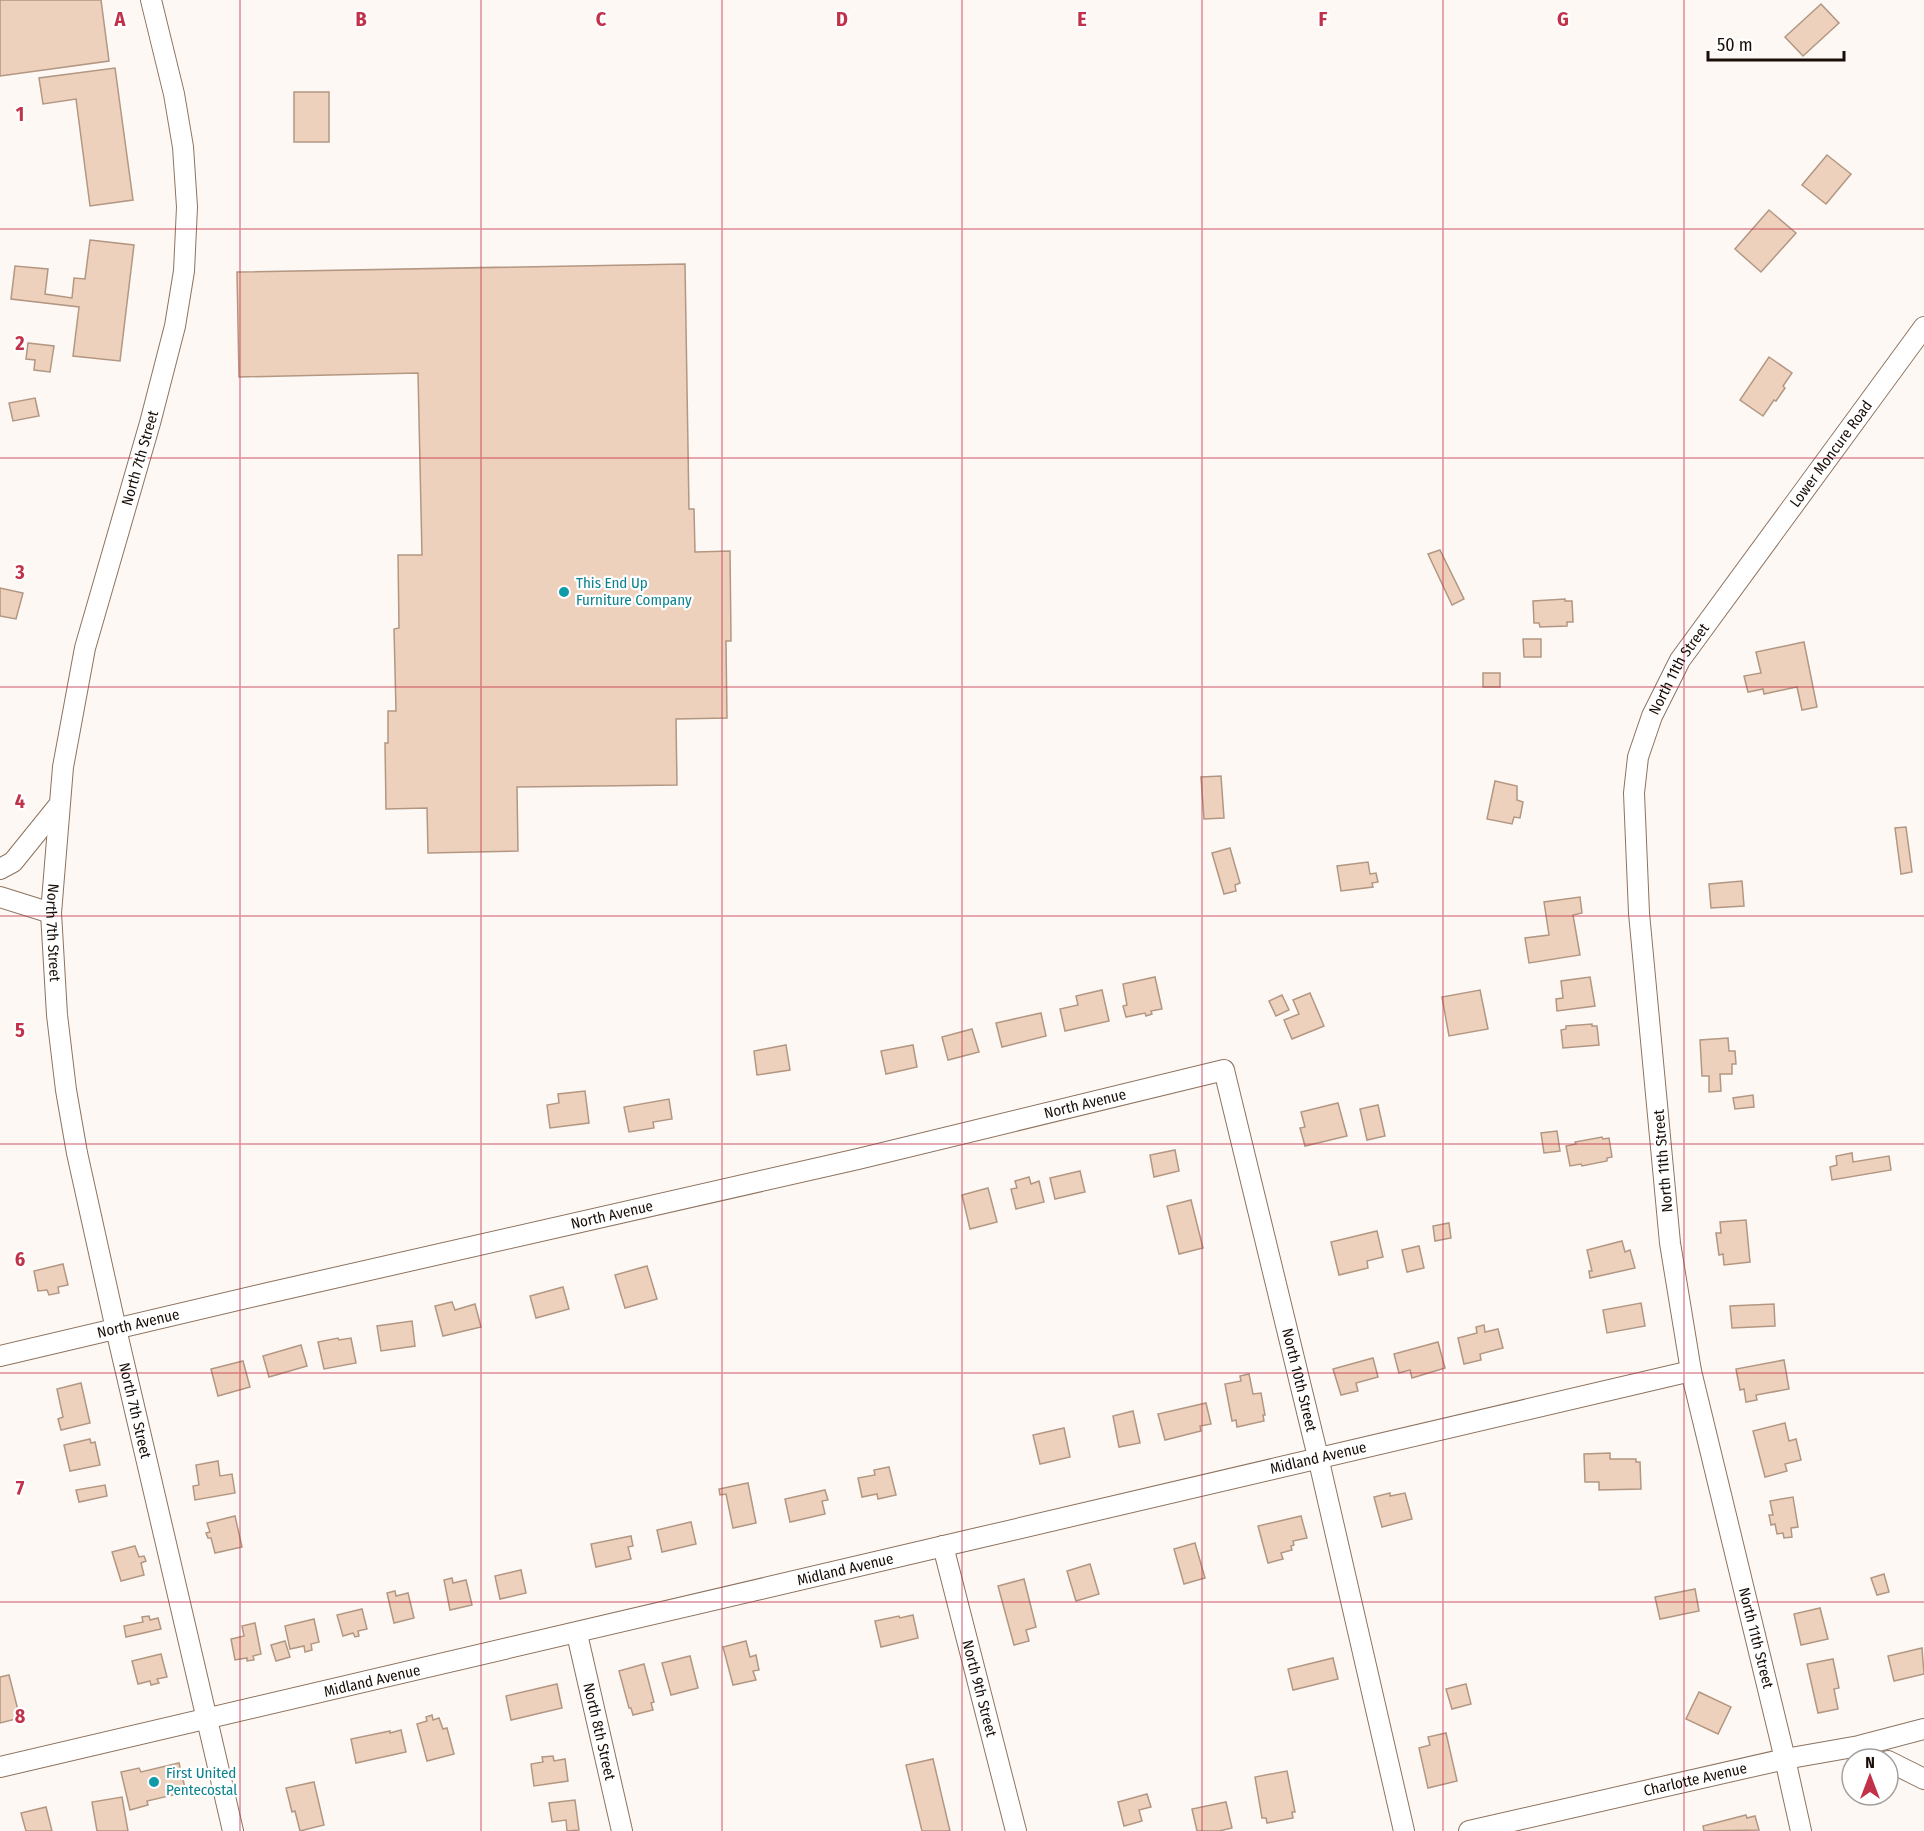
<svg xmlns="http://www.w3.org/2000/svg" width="1924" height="1831" font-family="'Fira Sans Condensed',sans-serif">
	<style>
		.building { fill: #eed1bc; stroke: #b29783; stroke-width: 1.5 }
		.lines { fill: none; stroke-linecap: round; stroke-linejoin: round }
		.minor-casing { stroke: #8d735f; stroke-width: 22 }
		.minor { stroke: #fff; stroke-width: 20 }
		.grid { fill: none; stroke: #c2314a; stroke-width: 1.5; stroke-opacity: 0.55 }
		.culture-dot { fill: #0f9aa8; stroke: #fff; stroke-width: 2 }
		.labels { text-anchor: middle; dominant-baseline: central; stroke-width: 4.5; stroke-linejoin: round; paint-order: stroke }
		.street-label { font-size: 15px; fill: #180e07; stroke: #fff }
		.culture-label { font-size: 15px; fill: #0d838f; stroke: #fff; text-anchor: start }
		.grid-label { font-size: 20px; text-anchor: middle; font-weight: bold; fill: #c2314a; stroke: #fff; stroke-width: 4.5; stroke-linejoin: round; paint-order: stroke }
	</style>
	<rect width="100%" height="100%" fill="#fef8f4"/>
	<g class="building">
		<polygon points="0,0 101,0 109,61 0,76"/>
		<polygon points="1821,4 1839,23 1803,56 1785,37"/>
		<polygon points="115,68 133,200 90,206 76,99 43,104 39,78"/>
		<rect x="294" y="92" width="35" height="50"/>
		<polygon points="1827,155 1851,174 1826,204 1802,185"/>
		<polygon points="1769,210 1796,233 1761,272 1735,249"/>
		<polygon points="90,240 134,245 120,361 73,356 79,307 11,299 15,266 48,269 45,294 72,298 74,278 85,279"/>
		<polygon points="685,264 689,509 694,509 695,552 730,551 731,641 726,641 727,718 676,719 677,785 517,787 518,851 428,853 427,808 386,809 385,743 388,743 388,711 396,711 394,629 399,628 398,555 422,555 418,373 239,377 237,272"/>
		<polygon points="28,343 54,346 50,372 34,370 35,360 26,359"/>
		<polygon points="1769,357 1792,373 1783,386 1785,388 1776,401 1774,400 1763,416 1740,400"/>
		<polygon points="35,398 39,416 13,421 9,403"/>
		<polygon points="1440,550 1464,599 1452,605 1428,554"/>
		<polygon points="0,588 23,593 16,619 0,616"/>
		<polygon points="1565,599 1565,601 1572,601 1573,622 1567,622 1567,626 1540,627 1539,623 1534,623 1533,601"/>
		<polygon points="1523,639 1541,639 1541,657 1524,657"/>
		<polygon points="1804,642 1817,707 1802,710 1797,687 1764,694 1763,689 1748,692 1744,676 1761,673 1756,652"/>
		<rect x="1483" y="673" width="17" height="14"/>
		<polygon points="1221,776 1224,818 1204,819 1201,777"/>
		<polygon points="1495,781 1517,786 1517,800 1523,802 1520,818 1514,817 1512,824 1487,819"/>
		<polygon points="1906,827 1912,872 1901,874 1895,828"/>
		<polygon points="1230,848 1240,883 1235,885 1236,891 1224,894 1212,853"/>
		<polygon points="1368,862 1370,874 1376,873 1378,882 1372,883 1373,887 1341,891 1337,866"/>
		<polygon points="1742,881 1744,906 1711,908 1709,884"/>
		<polygon points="1580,897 1582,913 1573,915 1580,955 1529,963 1525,938 1549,935 1544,902"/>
		<polygon points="1155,977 1162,1009 1151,1011 1152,1014 1146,1016 1145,1013 1126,1017 1123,1006 1127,1005 1123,984"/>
		<polygon points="1590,977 1595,1006 1557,1011 1556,999 1563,998 1561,981"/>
		<polygon points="1102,990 1109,1021 1065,1031 1060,1009 1078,1005 1076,996"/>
		<polygon points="1480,990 1488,1029 1449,1036 1442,997"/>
		<polygon points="1310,993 1324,1026 1292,1039 1284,1020 1299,1014 1293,1000"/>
		<polygon points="1282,995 1289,1010 1276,1016 1269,1001"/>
		<polygon points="1041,1013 1046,1036 1002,1047 996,1023"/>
		<polygon points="1592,1024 1592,1026 1597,1026 1599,1045 1563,1048 1561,1030 1566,1029 1566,1026"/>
		<polygon points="972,1029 979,1052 948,1060 942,1037"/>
		<polygon points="1728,1038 1729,1051 1735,1051 1736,1064 1732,1064 1732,1074 1720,1074 1721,1091 1709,1092 1709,1076 1702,1076 1700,1040"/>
		<polygon points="786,1045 790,1070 757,1075 754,1051"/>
		<polygon points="913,1045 917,1067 886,1074 881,1051"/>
		<polygon points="585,1091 589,1123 550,1128 547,1105 559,1103 558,1094"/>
		<polygon points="1753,1095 1754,1107 1735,1109 1733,1098"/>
		<polygon points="669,1099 672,1119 653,1122 654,1128 629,1132 624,1107"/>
		<polygon points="1338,1103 1347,1136 1305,1146 1300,1128 1305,1127 1301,1112"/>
		<polygon points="1378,1105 1385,1136 1367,1140 1360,1109"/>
		<polygon points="1557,1131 1560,1151 1544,1153 1541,1133"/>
		<polygon points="1602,1137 1603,1139 1609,1138 1612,1157 1607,1158 1607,1161 1582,1166 1581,1164 1570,1166 1566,1146 1576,1144 1575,1142"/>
		<polygon points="1175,1150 1179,1171 1154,1177 1150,1155"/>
		<polygon points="1852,1153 1853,1162 1889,1156 1891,1170 1832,1180 1830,1167 1837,1165 1836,1156"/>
		<polygon points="1080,1171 1085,1192 1055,1199 1050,1178"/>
		<polygon points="1029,1177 1031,1184 1039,1181 1044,1202 1016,1209 1011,1189 1017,1188 1015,1181"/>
		<polygon points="988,1188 997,1222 970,1229 962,1195"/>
		<polygon points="1191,1200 1203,1248 1179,1254 1167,1206"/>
		<polygon points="1746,1220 1750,1262 1724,1265 1723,1254 1719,1255 1716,1233 1721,1233 1720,1222"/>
		<polygon points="1449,1223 1451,1238 1435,1241 1433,1226"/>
		<polygon points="1377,1231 1383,1257 1367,1261 1368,1268 1339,1275 1331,1242"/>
		<polygon points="1622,1241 1625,1252 1630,1250 1635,1268 1590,1278 1589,1271 1592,1271 1587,1250"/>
		<polygon points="1419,1246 1424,1268 1407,1272 1402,1250"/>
		<polygon points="63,1264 68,1285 58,1287 59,1293 49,1295 47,1290 38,1291 34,1271"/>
		<polygon points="647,1266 657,1299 625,1308 615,1275"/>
		<polygon points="563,1287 569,1309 536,1318 530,1296"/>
		<polygon points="452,1302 455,1310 475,1304 481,1327 443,1336 435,1306"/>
		<polygon points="1641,1303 1645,1326 1607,1333 1603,1310"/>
		<polygon points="1774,1304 1775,1326 1732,1328 1730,1306"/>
		<polygon points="412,1321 415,1346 381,1351 377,1326"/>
		<polygon points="1484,1325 1485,1332 1498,1329 1503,1348 1480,1354 1481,1360 1464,1364 1458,1338 1477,1333 1476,1327"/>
		<polygon points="338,1338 339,1340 351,1338 356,1363 324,1369 318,1342"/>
		<polygon points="1438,1342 1445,1368 1412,1378 1410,1370 1399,1373 1394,1354"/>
		<polygon points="301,1345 307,1366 269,1377 263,1356"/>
		<polygon points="1373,1358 1378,1377 1356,1383 1358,1391 1341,1395 1333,1369"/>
		<polygon points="1784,1360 1789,1389 1756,1395 1757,1400 1746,1402 1744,1389 1740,1390 1736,1369"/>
		<polygon points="243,1361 250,1387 218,1396 211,1369"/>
		<polygon points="1249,1374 1253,1394 1261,1393 1265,1415 1263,1415 1264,1421 1237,1427 1236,1420 1232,1421 1225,1384 1241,1381 1240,1376"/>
		<polygon points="81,1383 90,1423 61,1430 58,1419 63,1417 57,1389"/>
		<polygon points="1206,1403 1211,1424 1200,1426 1201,1431 1165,1440 1158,1414"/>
		<polygon points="1133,1411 1140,1443 1119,1447 1113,1416"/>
		<polygon points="1785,1423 1789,1441 1796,1439 1801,1460 1785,1464 1787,1471 1765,1477 1753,1431"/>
		<polygon points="1064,1428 1070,1457 1040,1464 1033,1435"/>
		<polygon points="90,1439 91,1443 95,1442 100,1465 70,1471 64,1445"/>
		<polygon points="1610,1453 1610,1459 1636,1459 1636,1462 1640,1462 1641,1489 1599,1490 1599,1482 1585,1482 1584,1454"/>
		<polygon points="218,1461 220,1476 232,1474 235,1493 195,1500 193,1486 199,1485 196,1465"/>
		<polygon points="889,1467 896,1495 878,1499 877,1494 862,1497 858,1478 875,1475 874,1470"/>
		<polygon points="748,1483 756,1523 733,1528 726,1494 720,1495 719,1489"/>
		<polygon points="105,1485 107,1496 79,1502 76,1490"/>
		<polygon points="825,1490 828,1500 822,1501 825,1514 790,1522 785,1499"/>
		<polygon points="1390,1493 1390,1496 1405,1493 1412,1519 1382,1527 1374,1497"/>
		<polygon points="1793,1497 1798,1527 1791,1528 1792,1537 1784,1538 1783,1533 1777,1534 1775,1524 1771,1525 1769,1515 1773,1515 1770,1501"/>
		<polygon points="235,1516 242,1547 215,1553 211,1538 208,1538 206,1533 210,1532 207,1523"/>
		<polygon points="1301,1516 1307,1538 1293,1541 1294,1545 1291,1546 1292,1550 1281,1553 1283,1559 1268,1563 1258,1526"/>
		<polygon points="691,1522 696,1544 662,1552 657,1530"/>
		<polygon points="631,1536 633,1546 628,1547 631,1559 596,1567 591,1544"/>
		<polygon points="1195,1543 1205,1578 1184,1584 1174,1549"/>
		<polygon points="135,1546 139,1557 144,1556 146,1561 141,1563 144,1575 121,1581 112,1552"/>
		<polygon points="1090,1564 1099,1594 1076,1601 1067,1571"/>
		<polygon points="521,1570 526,1593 500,1599 495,1576"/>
		<polygon points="1884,1574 1889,1592 1877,1595 1871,1578"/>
		<polygon points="452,1578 453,1583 466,1580 472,1605 450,1610 444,1580"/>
		<polygon points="1024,1579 1036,1627 1026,1630 1029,1641 1014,1645 998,1586"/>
		<polygon points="1695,1589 1699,1611 1660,1619 1655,1597"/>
		<polygon points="395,1591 396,1596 408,1593 414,1618 394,1623 387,1593"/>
		<polygon points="1820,1608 1828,1639 1801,1645 1794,1614"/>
		<polygon points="362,1609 367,1629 358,1631 359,1636 355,1637 353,1633 343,1636 337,1615"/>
		<polygon points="913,1615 918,1638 881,1647 875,1621 899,1616 900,1618"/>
		<polygon points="149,1616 150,1620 158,1618 161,1629 126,1637 124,1626 143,1622 142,1617"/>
		<polygon points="314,1619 319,1642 311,1644 312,1650 305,1652 304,1646 290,1649 285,1626"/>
		<polygon points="255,1623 261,1654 253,1656 254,1660 247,1661 247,1658 235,1660 231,1639 244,1636 242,1626"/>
		<polygon points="285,1641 290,1657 276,1661 271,1645"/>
		<polygon points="746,1641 750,1657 756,1655 759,1670 753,1671 756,1680 733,1685 723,1647"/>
		<polygon points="1922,1648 1924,1674 1894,1681 1888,1656"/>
		<polygon points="161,1654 167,1677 157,1679 159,1683 151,1685 150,1681 138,1684 132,1661"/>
		<polygon points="690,1656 698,1688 671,1695 662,1663"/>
		<polygon points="1333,1658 1338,1679 1293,1690 1288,1669"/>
		<polygon points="1833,1659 1839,1688 1834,1689 1838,1709 1818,1713 1807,1664"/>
		<polygon points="644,1664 654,1702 651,1703 653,1710 633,1715 631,1708 629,1708 619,1671"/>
		<polygon points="9,1675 19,1714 15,1715 16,1719 0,1723 0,1677"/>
		<polygon points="557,1684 562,1708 511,1720 506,1696"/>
		<polygon points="1466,1684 1471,1704 1452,1709 1446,1689"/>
		<polygon points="1699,1692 1731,1707 1718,1734 1686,1719"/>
		<polygon points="432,1715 433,1720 439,1718 443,1729 447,1728 454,1754 427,1761 417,1724 427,1721 426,1717"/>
		<polygon points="401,1730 406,1752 356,1763 351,1739 390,1731 390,1733"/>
		<polygon points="1446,1733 1457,1781 1428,1788 1419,1748 1430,1745 1428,1737"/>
		<polygon points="553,1756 554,1761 565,1759 568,1781 534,1786 531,1764 543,1762 542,1757"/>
		<polygon points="933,1759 950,1831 922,1831 906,1765"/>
		<polygon points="179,1763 186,1792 147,1801 148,1805 130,1810 121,1772 139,1768 141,1772"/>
		<polygon points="1287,1771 1295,1812 1292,1812 1293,1818 1267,1823 1266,1818 1262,1818 1255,1777"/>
		<polygon points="314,1782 324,1825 300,1831 295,1811 292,1812 286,1788"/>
		<polygon points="1147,1794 1151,1807 1139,1810 1142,1821 1124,1826 1118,1802"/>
		<polygon points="122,1797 128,1831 97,1831 92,1802"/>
		<polygon points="575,1800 579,1830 567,1831 566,1820 552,1822 549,1803"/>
		<polygon points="1226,1802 1232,1828 1219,1831 1197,1831 1192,1809"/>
		<polygon points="46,1807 52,1831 26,1831 21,1813"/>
		<polygon points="1746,1815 1747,1818 1755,1816 1759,1830 1704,1831 1703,1826"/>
	</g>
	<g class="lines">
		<defs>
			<g id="minor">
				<path id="s1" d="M151,0L174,94L183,147L187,207L184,271L175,326L150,423L85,648L63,767L51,913L57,1015L66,1090L77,1153L116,1329L233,1831"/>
				<polyline points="0,869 13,862 59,805"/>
				<polyline points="0,897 51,913"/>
				<path id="s2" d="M0,1356L268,1293L858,1159L1224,1070L1318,1457L1404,1831"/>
				<path id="s3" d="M943,1546L1016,1831"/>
				<path id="s4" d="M577,1634L622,1831"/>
				<polyline points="1888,1761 1924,1779"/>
				<path id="s5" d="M0,1767C564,1638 1127,1501 1691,1371"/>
				<path id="s6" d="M1469,1831L1785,1759L1859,1746L1924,1729"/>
				<path id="s7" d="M1801,1831L1785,1759L1691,1371L1670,1243L1639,913L1634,793L1638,757L1652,716L1680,660L1924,327"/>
			</g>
		</defs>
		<use href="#minor" class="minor-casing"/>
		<use href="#minor" class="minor"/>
	</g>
	<path class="grid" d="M240,0V1831M481,0V1831M722,0V1831M962,0V1831M1202,0V1831M1443,0V1831M1684,0V1831M0,229H1924M0,458H1924M0,687H1924M0,916H1924M0,1144H1924M0,1373H1924M0,1602H1924"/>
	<g class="culture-dot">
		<circle cx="564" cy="592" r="6"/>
		<circle cx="154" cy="1782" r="6"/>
	</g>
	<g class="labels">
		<g class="street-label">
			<text stroke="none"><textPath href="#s7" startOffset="1452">Lower Moncure Road</textPath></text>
			<text transform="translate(140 458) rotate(-74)">North 7th Street</text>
			<text stroke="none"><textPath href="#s7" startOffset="1188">North 11th Street</textPath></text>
			<text stroke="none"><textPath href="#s1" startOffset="952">North 7th Street</textPath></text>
			<text stroke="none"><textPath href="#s2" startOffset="1114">North Avenue</textPath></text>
			<text transform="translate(1663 1161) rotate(-95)">North 11th Street</text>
			<text stroke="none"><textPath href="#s2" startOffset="628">North Avenue</textPath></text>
			<text stroke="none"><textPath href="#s2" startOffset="142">North Avenue</textPath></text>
			<text stroke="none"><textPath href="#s2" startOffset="1576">North 10th Street</textPath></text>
			<text stroke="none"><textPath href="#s1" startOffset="1438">North 7th Street</textPath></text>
			<text stroke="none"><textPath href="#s5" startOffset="1354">Midland Avenue</textPath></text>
			<text stroke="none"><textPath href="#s5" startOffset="868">Midland Avenue</textPath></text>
			<text transform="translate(1756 1638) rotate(76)">North 11th Street</text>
			<text stroke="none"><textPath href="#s5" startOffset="382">Midland Avenue</textPath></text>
			<text stroke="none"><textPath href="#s3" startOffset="147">North 9th Street</textPath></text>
			<text stroke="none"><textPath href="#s4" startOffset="100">North 8th Street</textPath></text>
			<text stroke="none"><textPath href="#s6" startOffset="232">Charlotte Avenue</textPath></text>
		</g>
		<g class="culture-label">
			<text x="576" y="583">This End Up<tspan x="576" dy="17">Furniture Company</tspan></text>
			<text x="166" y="1773">First United<tspan x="166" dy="17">Pentecostal</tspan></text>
		</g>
	</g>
	<g class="grid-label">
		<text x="120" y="26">A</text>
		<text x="361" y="26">B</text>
		<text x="601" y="26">C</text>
		<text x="842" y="26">D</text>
		<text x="1082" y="26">E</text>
		<text x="1323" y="26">F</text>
		<text x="1563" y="26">G</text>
		<text x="20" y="121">1</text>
		<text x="20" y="350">2</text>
		<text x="20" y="579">3</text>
		<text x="20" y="808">4</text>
		<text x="20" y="1037">5</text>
		<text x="20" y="1266">6</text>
		<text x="20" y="1495">7</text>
		<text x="20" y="1723">8</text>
	</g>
	<g transform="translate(1870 1777)"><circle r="28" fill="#ffffff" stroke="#a39f9c" stroke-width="1.5"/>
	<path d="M0-4.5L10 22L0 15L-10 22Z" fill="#c2314a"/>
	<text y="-9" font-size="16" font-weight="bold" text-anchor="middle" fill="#180e07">N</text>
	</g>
	<path d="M1708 51v9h136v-9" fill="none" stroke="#180e07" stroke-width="3"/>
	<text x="1717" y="51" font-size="18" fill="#180e07" stroke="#ffffff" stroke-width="4.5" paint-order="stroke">50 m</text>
</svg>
